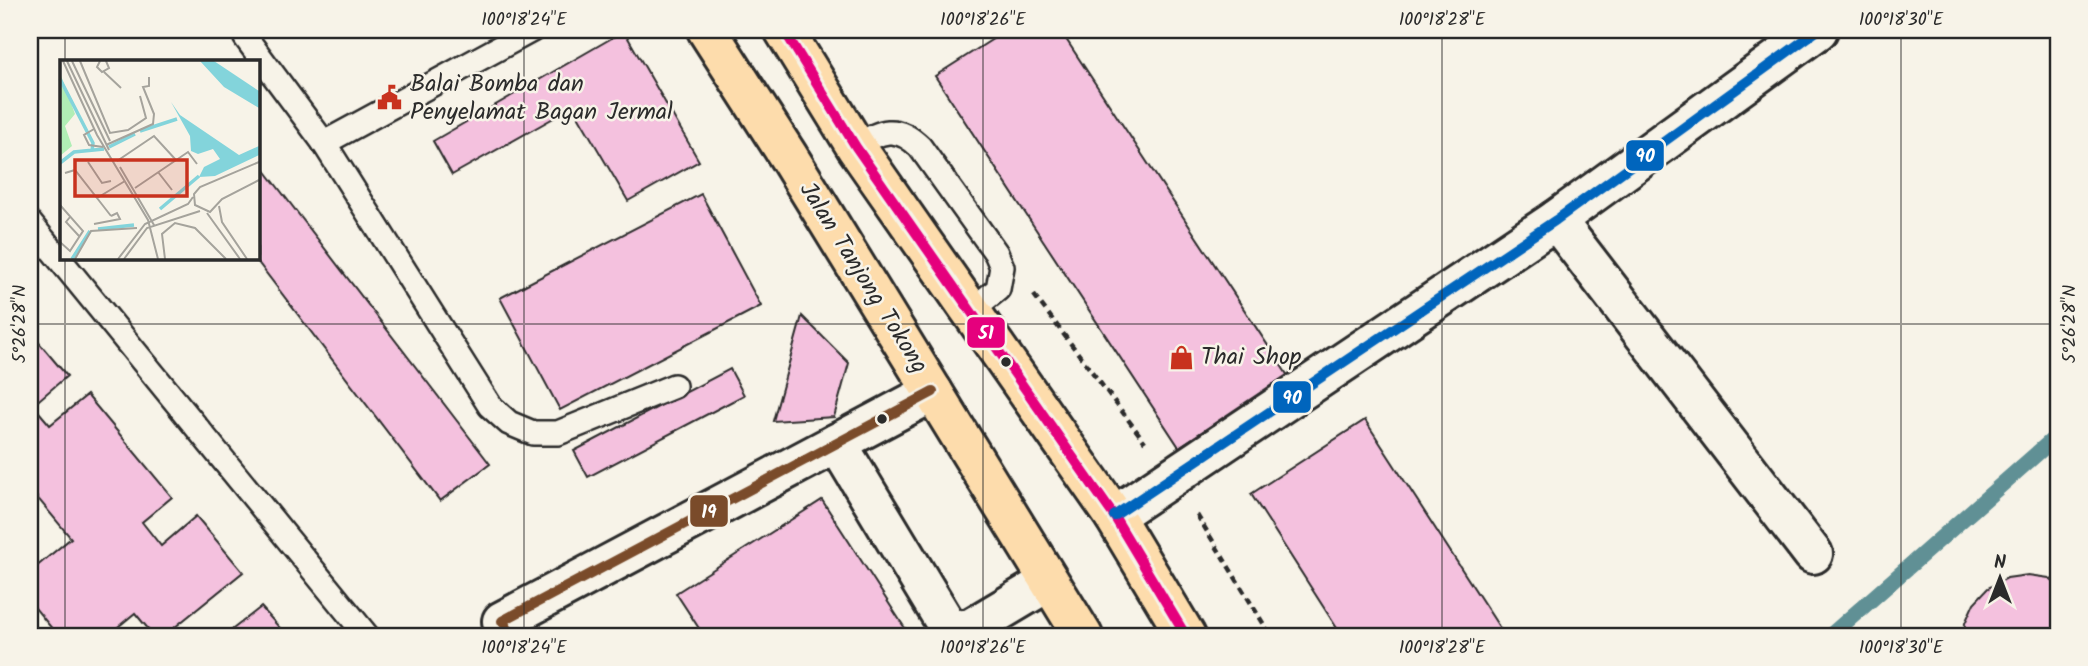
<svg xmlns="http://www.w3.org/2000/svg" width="2088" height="666" font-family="Kalam,sans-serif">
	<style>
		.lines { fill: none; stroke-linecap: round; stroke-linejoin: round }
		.stream { stroke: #609095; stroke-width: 16 }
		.building { fill: #f4c1de; stroke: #2b2b2b; stroke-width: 2 }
		.lane-casing { stroke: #2b2b2b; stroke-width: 28 }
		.street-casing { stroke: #2b2b2b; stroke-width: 44 }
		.primary-casing { stroke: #2b2b2b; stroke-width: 44 }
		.path { stroke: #2b2b2b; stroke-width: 4.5; stroke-dasharray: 7 5; stroke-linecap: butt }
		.lane { stroke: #f7f3e8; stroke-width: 23 }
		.street { stroke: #f7f3e8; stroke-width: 38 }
		.primary { stroke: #fddcac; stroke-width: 38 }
		.bus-1-casing { stroke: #f7f3e8; stroke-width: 16 }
		.bus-2-casing { stroke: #f7f3e8; stroke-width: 16 }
		.bus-3-casing { stroke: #f7f3e8; stroke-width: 16 }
		.bus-1 { stroke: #e5007d; stroke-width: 10 }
		.bus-2 { stroke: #7a4b2a; stroke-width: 10 }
		.bus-3 { stroke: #0065bd; stroke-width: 10 }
		.ticks { fill: none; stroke: #2b2b2b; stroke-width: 2; stroke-opacity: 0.45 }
		.bus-dot { fill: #2b2b2b; stroke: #f7f3e8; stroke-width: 2.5 }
		.labels { text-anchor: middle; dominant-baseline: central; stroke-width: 5; stroke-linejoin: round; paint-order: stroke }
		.poi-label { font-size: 24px; fill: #2b2b2b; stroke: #f7f3e8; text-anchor: start }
		.street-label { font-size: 24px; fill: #2b2b2b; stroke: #f7f3e8 }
		.inset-river { fill: none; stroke: #83d4db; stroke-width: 3.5 }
		.inset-road { fill: none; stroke: #a5a39c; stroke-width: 2 }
		.view { fill: #c8321e; fill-opacity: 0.15; stroke: #c8321e; stroke-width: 3.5 }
		.inset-edge { fill: none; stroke: #2b2b2b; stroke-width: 3.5 }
		.line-badge { stroke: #f7f3e8; stroke-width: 2.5 }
		.badge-label { font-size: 19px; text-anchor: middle; font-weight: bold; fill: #fff }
		.neatline { fill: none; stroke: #2b2b2b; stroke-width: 2.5 }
		.ticks-label { font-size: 18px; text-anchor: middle; fill: #2b2b2b }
	</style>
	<rect width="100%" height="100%" fill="#f7f3e8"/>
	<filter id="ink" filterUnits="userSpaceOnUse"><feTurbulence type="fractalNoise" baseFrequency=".0143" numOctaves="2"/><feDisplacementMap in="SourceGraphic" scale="14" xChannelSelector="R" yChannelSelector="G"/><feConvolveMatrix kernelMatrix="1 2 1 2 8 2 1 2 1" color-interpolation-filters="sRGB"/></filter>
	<g filter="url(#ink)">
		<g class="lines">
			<polyline class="stream" points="1830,636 2058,435"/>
		</g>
		<g class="building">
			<polygon points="1007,30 1060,30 1288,376 1179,447 935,76"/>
			<polygon points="624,31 699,161 628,201 573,107 452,175 433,141"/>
			<polygon points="257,160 490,464 440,501 254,257 257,257"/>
			<polygon points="701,194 761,306 560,410 500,298"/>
			<polygon points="802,316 849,363 834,417 773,421"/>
			<polygon points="30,332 67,376 33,405 50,425 87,395 172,497 142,522 161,546 196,516 243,572 164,636 154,636 135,613 107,636 58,636 30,602 30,572 71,538 30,489"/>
			<polygon points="730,369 744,395 588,477 574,451"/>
			<polygon points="1365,420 1505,636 1342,636 1251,494"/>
			<polygon points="822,500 910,636 704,636 676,593"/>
			<polygon points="2028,575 2049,578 2058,584 2058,636 1964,636 1965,623 1974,603 1988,588 2007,578"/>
			<polygon points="261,607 287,636 224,636"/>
		</g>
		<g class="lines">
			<defs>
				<g id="lane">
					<polyline points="246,38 324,143 490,406 509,423 533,433 558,433 674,386"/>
					<polyline points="324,143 532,30"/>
					<path d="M856,147C880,130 897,124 920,147L996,253L1002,267L998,289L970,311"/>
					<polyline points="30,223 367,636"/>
				</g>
				<g id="street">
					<polyline points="1556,220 1813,554"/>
					<polyline points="837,443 945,622 956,630 971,628 1048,582"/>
					<polyline points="1114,516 1556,220 1818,30"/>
					<polyline points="513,636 502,621 933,392"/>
				</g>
				<g id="primary">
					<polyline points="707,30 788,156 1083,636"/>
					<polyline points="784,30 856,147 1114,516 1186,636"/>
				</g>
			</defs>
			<use href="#lane" class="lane-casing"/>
			<use href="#street" class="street-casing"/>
			<use href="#primary" class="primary-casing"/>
			<g class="path">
				<polyline points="1034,295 1145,442"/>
				<polyline points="1197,515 1271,636"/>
			</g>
			<use href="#lane" class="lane"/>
			<use href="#street" class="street"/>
			<use href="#primary" class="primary"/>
			<defs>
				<polyline id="bus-1" points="784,30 856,147 1114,516 1186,636"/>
				<polyline id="bus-2" points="513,636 502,621 933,392"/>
				<polyline id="bus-3" points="1114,516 1556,220 1818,30"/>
			</defs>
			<use href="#bus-1" class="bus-1-casing"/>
			<use href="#bus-2" class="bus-2-casing"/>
			<use href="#bus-3" class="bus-3-casing"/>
			<use href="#bus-1" class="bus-1"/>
			<use href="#bus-2" class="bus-2"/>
			<use href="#bus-3" class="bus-3"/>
		</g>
	</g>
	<path class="ticks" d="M65,30V61M524,30V636M983,30V636M1442,30V636M1901,30V636M65,257V636M30,324H2058"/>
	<defs>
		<symbol id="civic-bare" viewBox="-9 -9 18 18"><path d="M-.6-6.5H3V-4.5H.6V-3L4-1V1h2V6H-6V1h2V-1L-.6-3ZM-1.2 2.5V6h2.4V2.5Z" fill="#c8321e" stroke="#f7f3e8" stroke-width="2.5" paint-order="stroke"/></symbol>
		<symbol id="shop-bare" viewBox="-9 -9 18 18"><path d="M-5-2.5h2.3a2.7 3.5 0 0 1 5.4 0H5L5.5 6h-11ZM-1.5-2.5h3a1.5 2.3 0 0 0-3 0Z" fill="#c8321e" stroke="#f7f3e8" stroke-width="2.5" paint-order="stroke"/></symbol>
	</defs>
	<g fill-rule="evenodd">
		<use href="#civic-bare" x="372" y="80" width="35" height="35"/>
		<use href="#shop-bare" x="1164" y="340" width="35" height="35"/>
	</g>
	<g class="bus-dot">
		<circle cx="1006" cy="362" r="6"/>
		<circle cx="882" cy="419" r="6"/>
	</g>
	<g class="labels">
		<g class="poi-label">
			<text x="410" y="84">Balai Bomba dan<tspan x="410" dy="28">Penyelamat Bagan Jermal</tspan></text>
			<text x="1201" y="357">Thai Shop</text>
		</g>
		<g class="street-label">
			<text transform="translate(863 278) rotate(58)">Jalan Tanjong Tokong</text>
		</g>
	</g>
	<g transform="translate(60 60)">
		<rect width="200" height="200" fill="#f7f3e8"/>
		<path d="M0,13L15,54L5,66L12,86L0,96Z" fill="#b0eeb5"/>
		<path d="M140,1H154L199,31V48L164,27ZM111,42L120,55L179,95L199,86V95L155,116L139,117L144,107L160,99L153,89L138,94L131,91L130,76Z" fill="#83d4db"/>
		<path class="inset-river" d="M0,19L33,83L32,91M80,71L117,59M49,87L75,74M0,103L14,92L44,89M100,149L139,116M38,169L74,165M12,199L30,171"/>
		<path class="inset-road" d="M3,1L37,75L88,160L98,199M7,1L49,90M12,1L50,81M20,1L50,73L68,70L86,58L80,36M40,1L37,7L42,12L49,8L46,1M44,12L61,28M34,69L24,75L29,85L43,87M46,85L93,64L94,54L83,27L89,26V17M57,101L94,76L116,100M28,102L42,123L51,121M199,102L140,127L134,134L135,145L150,152L162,139L199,120M60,107L94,165M98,112L112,130M5,113L15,110L37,138L65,121M75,128L128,92L137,104M37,138L51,156M0,145L23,171L10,191L0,182M159,146L162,162L187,199M147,153L180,199M10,157L6,162L19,176M34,164L60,159L57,153L51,156M15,199L31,171L77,168M58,199L85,164L128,144L133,137M64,199L87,168L140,151M105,199L102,174L115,163L135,168L166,199"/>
		<path class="view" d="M15,100H127V136H15Z"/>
		<rect width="200" height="200" class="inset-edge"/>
	</g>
	<g class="line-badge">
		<rect x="1625" y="139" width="40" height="33" rx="7" fill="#0065bd"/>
		<rect x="966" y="316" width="40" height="33" rx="7" fill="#e5007d"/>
		<rect x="1272" y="380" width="40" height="34" rx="7" fill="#0065bd"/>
		<rect x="689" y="494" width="40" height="34" rx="7" fill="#7a4b2a"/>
	</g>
	<g class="badge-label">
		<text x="1645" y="162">90</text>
		<text x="986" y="339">51</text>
		<text x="1292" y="404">90</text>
		<text x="709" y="518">19</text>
	</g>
	<rect width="2088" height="666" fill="none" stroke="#f7f3e8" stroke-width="77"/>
	<g transform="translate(2000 578)" stroke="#f7f3e8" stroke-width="5" paint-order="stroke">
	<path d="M0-5L12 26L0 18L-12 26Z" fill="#2b2b2b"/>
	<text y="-10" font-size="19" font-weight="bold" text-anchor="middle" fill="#2b2b2b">N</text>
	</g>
	<rect x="38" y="38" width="2012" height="590" class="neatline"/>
	<g class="ticks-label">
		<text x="524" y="25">100°18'24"E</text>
		<text x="983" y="25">100°18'26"E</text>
		<text x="1442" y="25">100°18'28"E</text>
		<text x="1901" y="25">100°18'30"E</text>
		<text transform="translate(19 324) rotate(-90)" y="6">5°26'28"N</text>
		<text transform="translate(2069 324) rotate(-90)" y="6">5°26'28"N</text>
		<text x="524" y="653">100°18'24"E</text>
		<text x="983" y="653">100°18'26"E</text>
		<text x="1442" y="653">100°18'28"E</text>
		<text x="1901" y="653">100°18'30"E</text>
	</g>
</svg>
